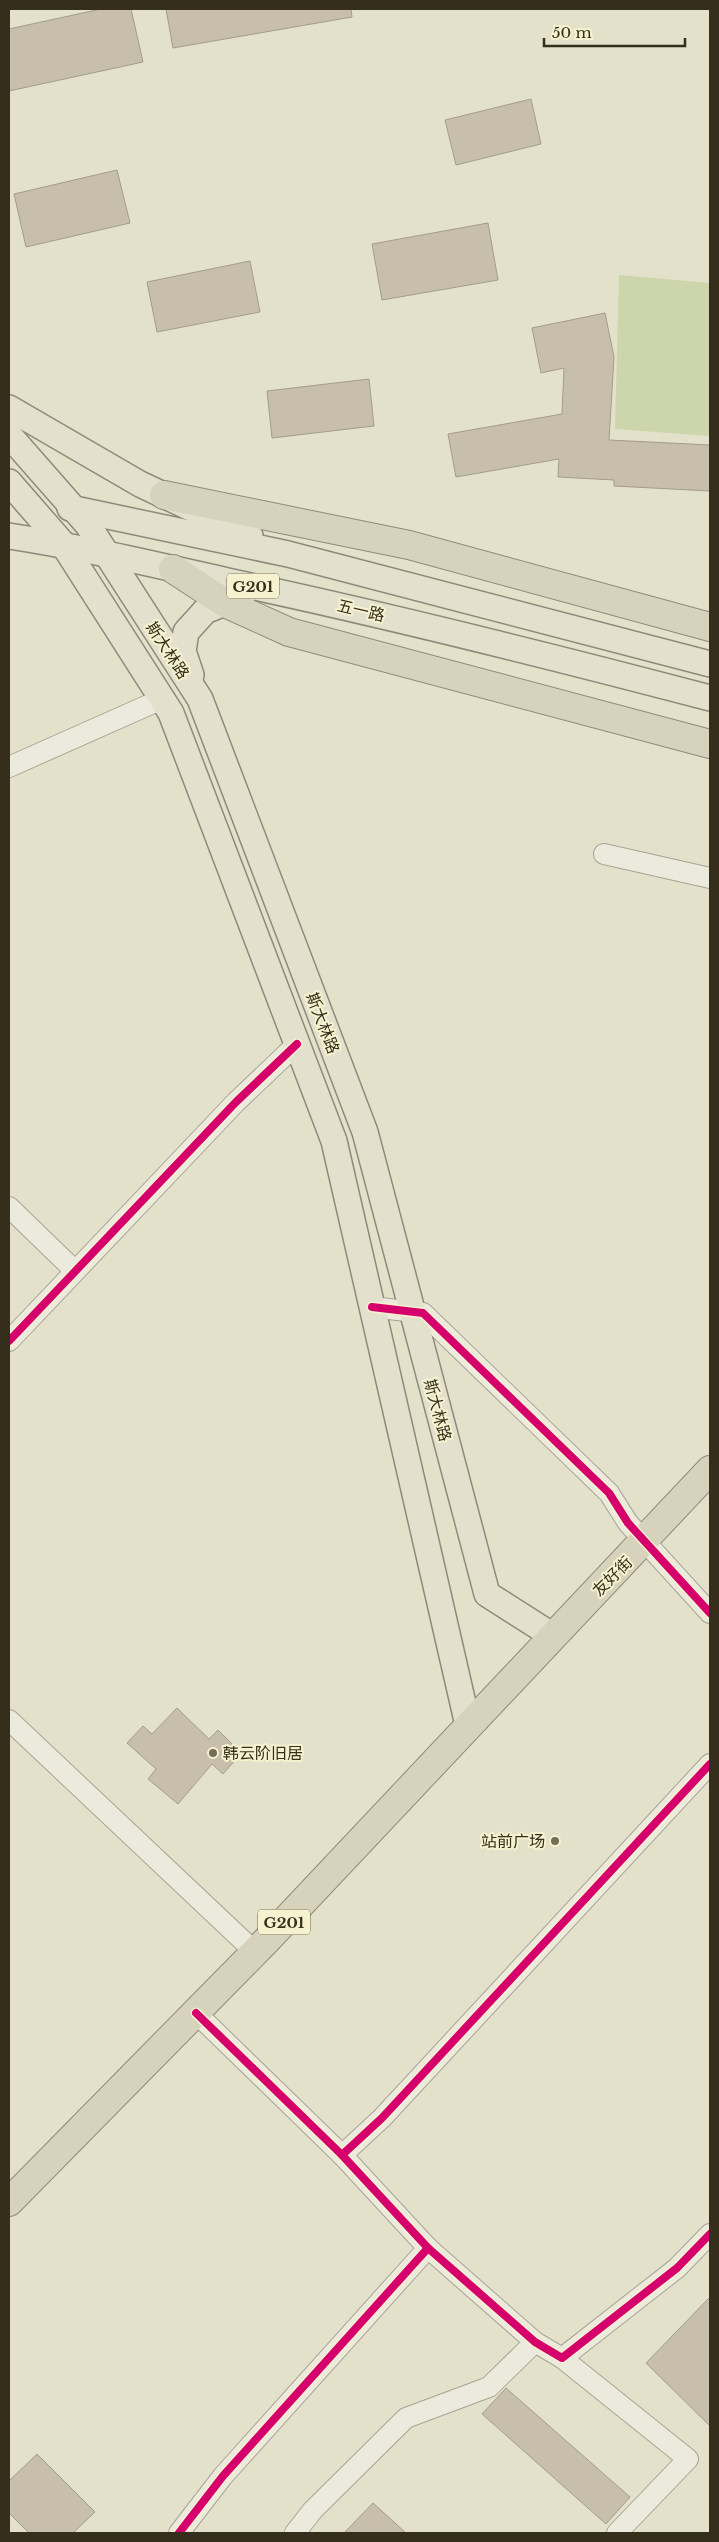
<svg xmlns="http://www.w3.org/2000/svg" width="719" height="2542" font-family="'Libre Baskerville','Noto Sans SC',serif">
	<style>
		.green { fill: #cdd5ac }
		.building { fill: #c7bfab; stroke: #a39c8a }
		.lines { fill: none; stroke-linecap: round; stroke-linejoin: round }
		.minor-casing { stroke: #a8a494; stroke-width: 22 }
		.major-casing { stroke: #8e8a7a; stroke-width: 28 }
		.highway-casing { stroke: #8e8a7a; stroke-width: 30 }
		.minor { stroke: #ebeadc; stroke-width: 20 }
		.major { stroke: #e3e1cd; stroke-width: 25 }
		.highway { stroke: #d6d2bb; stroke-width: 28 }
		.cycleway-casing { stroke: #f6f2cf; stroke-width: 11 }
		.cycleway { stroke: #d6006c; stroke-width: 8 }
		.poi-dot { fill: #736d59; stroke: #f6f2cf; stroke-width: 2 }
		.labels { text-anchor: middle; dominant-baseline: central; stroke-width: 4; stroke-linejoin: round; paint-order: stroke }
		.shield { fill: #f6f2cf; stroke: #706952; stroke-width: 1 }
		.shield-label { font-size: 15px; font-weight: bold; fill: #362e1c }
		.street-label { font-size: 16px; fill: #362e1c; stroke: #f6f2cf }
		.poi-label { font-size: 16px; fill: #362e1c; stroke: #f6f2cf; text-anchor: start }
	</style>
	<rect width="100%" height="100%" fill="#e4e1ca"/>
	<polygon class="green" points="619,275 710,283 710,436 615,429"/>
	<g class="building">
		<polygon points="101,9 131,9 143,62 9,91 9,29"/>
		<polygon points="166,9 351,9 352,17 173,48"/>
		<polygon points="531,99 541,144 456,165 445,120"/>
		<polygon points="117,170 130,223 26,247 14,194"/>
		<polygon points="488,223 498,280 382,300 372,244"/>
		<polygon points="250,261 260,312 157,332 147,282"/>
		<polygon points="605,313 614,357 609,440 710,445 710,491 614,486 614,480 558,477 559,459 456,477 448,434 562,414 564,368 541,373 532,328"/>
		<polygon points="369,379 374,426 272,438 267,391"/>
		<polygon points="177,1708 209,1739 218,1730 232,1744 230,1749 238,1757 223,1774 212,1764 178,1804 148,1779 156,1769 127,1743 143,1726 152,1734"/>
		<polygon points="710,2297 710,2426 646,2363"/>
		<polygon points="506,2388 630,2497 606,2524 482,2414"/>
		<polygon points="37,2454 95,2512 73,2533 29,2533 9,2513 9,2481"/>
		<polygon points="373,2503 406,2533 344,2533"/>
	</g>
	<g class="lines">
		<defs>
			<g id="minor">
				<polyline points="9,767 162,699"/>
				<polyline points="604,854 710,878"/>
				<polyline points="9,1207 75,1271"/>
				<polyline points="372,1307 423,1313 609,1493 628,1523 710,1613"/>
				<polyline points="9,1341 236,1102 297,1044"/>
				<polyline points="9,1720 255,1952"/>
				<polyline points="196,2013 342,2155 428,2248 535,2342 562,2358 677,2268 710,2234"/>
				<polyline points="342,2155 382,2118 710,1764"/>
				<polyline points="562,2358 688,2459 617,2533"/>
				<polyline points="179,2533 223,2476 428,2248"/>
				<polyline points="295,2533 313,2510 406,2418 489,2387 535,2342"/>
			</g>
			<g id="major">
				<polyline points="9,408 140,484 250,536"/>
				<polyline points="9,435 88,525 200,699 365,1132 487,1594 553,1636"/>
				<polyline points="9,482 63,544 171,713 334,1141 468,1725"/>
				<polyline points="70,508 288,554 710,664"/>
				<path d="M9,536C87,548 164,567 241,584C399,618 554,657 710,698"/>
				<polyline points="191,675 183,651 186,632 205,611 242,596"/>
			</g>
			<g id="highway">
				<polyline points="164,495 409,545 710,627"/>
				<polyline points="173,569 225,603 289,632 710,744"/>
				<polyline points="9,2202 266,1941 710,1470"/>
			</g>
		</defs>
		<use href="#minor" class="minor-casing"/>
		<use href="#major" class="major-casing"/>
		<use href="#highway" class="highway-casing"/>
		<use href="#minor" class="minor"/>
		<use href="#major" class="major"/>
		<use href="#highway" class="highway"/>
		<defs>
			<g id="cycleway">
				<polyline points="372,1307 423,1313 609,1493 628,1523 710,1613"/>
				<polyline points="9,1341 236,1102 297,1044"/>
				<polyline points="196,2013 342,2155 428,2248 535,2342 562,2358 677,2268 710,2234"/>
				<polyline points="342,2155 382,2118 710,1764"/>
				<polyline points="179,2533 223,2476 428,2248"/>
			</g>
		</defs>
		<use href="#cycleway" class="cycleway-casing"/>
		<use href="#cycleway" class="cycleway"/>
	</g>
	<g class="poi-dot">
		<circle cx="213" cy="1753" r="5"/>
		<circle cx="555" cy="1841" r="5"/>
	</g>
	<g class="labels">
		<g class="shield">
			<rect x="227" y="573.5" width="52" height="25" rx="4"/>
			<rect x="258" y="1909.5" width="52" height="25" rx="4"/>
		</g>
		<g class="shield-label">
			<text x="253" y="586">G201</text>
			<text x="284" y="1922">G201</text>
		</g>
		<g class="street-label">
			<text transform="translate(361 610) rotate(13)">五一路</text>
			<text transform="translate(168 650) rotate(57)">斯大林路</text>
			<text transform="translate(323 1023) rotate(69)">斯大林路</text>
			<text transform="translate(438 1410) rotate(75)">斯大林路</text>
			<text transform="translate(612 1576) rotate(-45)">友好街</text>
		</g>
		<g class="poi-label">
			<text x="223" y="1753">韩云阶旧居</text>
			<text x="545" y="1841" text-anchor="end">站前广场</text>
		</g>
	</g>
	<rect width="719" height="2542" fill="none" stroke="#362e1c" stroke-width="20"/>
	<path d="M544 38v8h141v-8" fill="none" stroke="#362e1c" stroke-width="2.5"/>
	<text x="552" y="38" font-size="15" fill="#362e1c" stroke="#f6f2cf" stroke-width="4" paint-order="stroke">50 m</text>
</svg>
